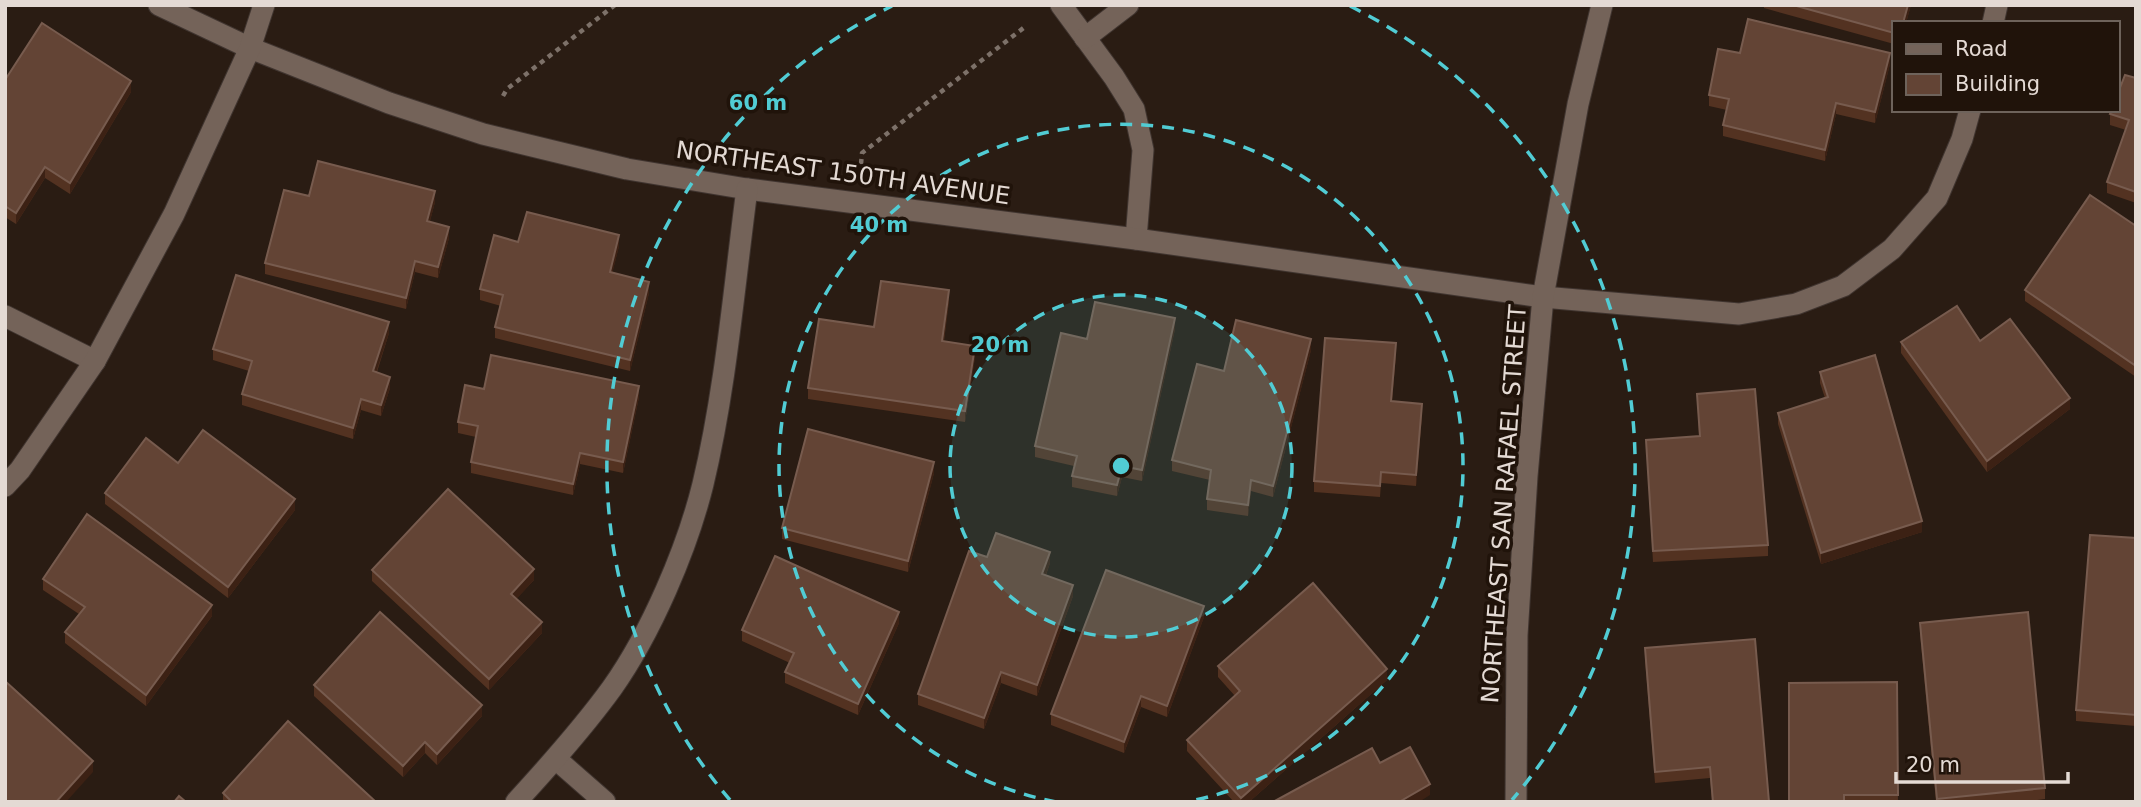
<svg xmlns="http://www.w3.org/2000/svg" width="2141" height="807" font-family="'DejaVu Sans',sans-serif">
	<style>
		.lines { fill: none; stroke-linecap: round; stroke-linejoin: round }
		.lane-casing { stroke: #403530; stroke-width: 23 }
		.street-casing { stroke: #403530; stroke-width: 23 }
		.path { stroke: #7d7169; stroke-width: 4.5; stroke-dasharray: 5 5; stroke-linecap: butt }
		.lane { stroke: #746359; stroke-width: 21 }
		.street { stroke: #746359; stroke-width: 21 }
		.wall { fill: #533221 }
		.shaded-wall { fill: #3c2114 }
		.building { fill: #634435; stroke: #775b4e; stroke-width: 2 }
		.ring { fill: none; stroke: #51ccd4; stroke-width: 3.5; stroke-dasharray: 12 9 }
		.labels { text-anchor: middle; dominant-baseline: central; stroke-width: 7; stroke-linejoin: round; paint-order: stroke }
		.street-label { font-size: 24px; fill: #e4dad4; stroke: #20130a }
		.centre { fill: #51ccd4; stroke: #20130a; stroke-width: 3.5 }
		.ring-label { font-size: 21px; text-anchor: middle; font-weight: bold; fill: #51ccd4; stroke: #20130a; stroke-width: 7; stroke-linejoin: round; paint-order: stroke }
	</style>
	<rect width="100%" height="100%" fill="#2a1c13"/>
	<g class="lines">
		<defs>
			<g id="lane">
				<polyline points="1061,5 1114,77 1134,109 1143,150 1136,239"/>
				<polyline points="1085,38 1128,5"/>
			</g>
			<g id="street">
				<polyline points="159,5 250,48 389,103 483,134 627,169 747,189 1136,239 1543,297 1739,314 1796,304 1843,286 1892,249 1937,198 1962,139 1970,110"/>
				<polyline points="1993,23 1997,5"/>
				<polyline points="5,316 95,361"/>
				<polyline points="5,486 20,470 95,361 174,214 250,48 264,5"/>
				<polyline points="556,759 605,802"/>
				<path d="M516,802C550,765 583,728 612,688C651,633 687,549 703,484C726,388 734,287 747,189"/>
				<polyline points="1516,802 1517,635 1527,476 1543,297 1578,104 1602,5"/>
			</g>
		</defs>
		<use href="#lane" class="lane-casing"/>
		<use href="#street" class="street-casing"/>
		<g class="path">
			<polyline points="503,96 507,89 615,5"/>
			<polyline points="861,164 862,153 1026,26"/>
		</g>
		<use href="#lane" class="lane"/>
		<use href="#street" class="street"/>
	</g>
	<g class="wall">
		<polygon points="1764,5 1911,5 1906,23 1894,23 1894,44 1764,8"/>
		<polygon points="1740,53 1890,64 1875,123 1836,114 1825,161 1723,136 1723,125 1727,110 1709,106 1709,95"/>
		<polygon points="2136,78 2136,203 2107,193 2107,182 2126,130 2110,125 2110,114"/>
		<polygon points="5,80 131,92 70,194 45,178 16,224 5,217"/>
		<polygon points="309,196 435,202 430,221 449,238 438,278 415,272 406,309 265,274 265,263"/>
		<polygon points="2136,226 2136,377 2025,301 2025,290"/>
		<polygon points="518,242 619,246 612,273 649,293 630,371 495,338 495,327 501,306 480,300 480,289"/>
		<polygon points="949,301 944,341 975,357 965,422 808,399 808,388 874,327"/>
		<polygon points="1175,329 1142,481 1122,477 1117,496 1072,487 1072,476 1074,466 1035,457 1035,446 1087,339"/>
		<polygon points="389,333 377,372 390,388 381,416 361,410 353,439 242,405 242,394 249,371 213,360 213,349"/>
		<polygon points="1980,341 2070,409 1987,472 1901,353 1901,342"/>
		<polygon points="1311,350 1273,497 1251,491 1248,516 1207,510 1207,499 1210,480 1172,471 1172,460 1224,371"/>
		<polygon points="1396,354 1392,401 1422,415 1416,486 1381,483 1380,497 1314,492 1314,481"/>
		<polygon points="1820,372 1922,532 1821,564 1778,424 1778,413 1825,398 1820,383"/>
		<polygon points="1697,394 1768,545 1768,556 1653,562 1646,440 1699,436"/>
		<polygon points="639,397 623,473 580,464 573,495 471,473 471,462 476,437 458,433 458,422"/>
		<polygon points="178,463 295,510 228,598 105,504 105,493"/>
		<polygon points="934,473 908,572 782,539 782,528"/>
		<polygon points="2136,538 2136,726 2076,721 2076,710"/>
		<polygon points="987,557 1050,563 1046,575 1073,596 1037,696 1001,683 984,729 918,705 918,694"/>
		<polygon points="372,570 534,580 516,599 542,633 489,690 372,581"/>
		<polygon points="43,579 212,616 146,706 65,643 65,632 79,614 43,590"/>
		<polygon points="1204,617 1167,717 1141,707 1124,753 1051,725 1051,714"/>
		<polygon points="899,623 858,715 785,683 785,672 790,663 742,641 742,630"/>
		<polygon points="1920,623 2045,788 2045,799 2021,802 1936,802 1920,634"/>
		<polygon points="1645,648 1769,802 1712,802 1710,778 1655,783 1645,659"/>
		<polygon points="1218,666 1387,680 1249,802 1234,802 1187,751 1187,740 1235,696 1218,677"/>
		<polygon points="1897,682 1898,802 1789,802"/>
		<polygon points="314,685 482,716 437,765 425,753 403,777 314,696"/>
		<polygon points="223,793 376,802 223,802"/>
	</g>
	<g class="shaded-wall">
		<polygon points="1908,5 1911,5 1906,23 1903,23"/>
		<polygon points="1890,53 1890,64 1875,123 1875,112"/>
		<polygon points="131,81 131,92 70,194 70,183"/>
		<polygon points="1836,103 1836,114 1825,161 1825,150"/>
		<polygon points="45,167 45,178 16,224 16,213"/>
		<polygon points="435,191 435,202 427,232 427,221"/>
		<polygon points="449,227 449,238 438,278 438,267"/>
		<polygon points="619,235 619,246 610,283 610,272"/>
		<polygon points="415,261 415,272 406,309 406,298"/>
		<polygon points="649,282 649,293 630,371 630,360"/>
		<polygon points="949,290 949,301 942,352 942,341"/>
		<polygon points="1175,318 1175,329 1142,481 1142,470"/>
		<polygon points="389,322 389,333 373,382 373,371"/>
		<polygon points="1311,339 1311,350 1273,497 1273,486"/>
		<polygon points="1396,343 1396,354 1391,412 1391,401"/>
		<polygon points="975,346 975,357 965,422 965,411"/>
		<polygon points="390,377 390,388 381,416 381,405"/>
		<polygon points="639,386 639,397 623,473 623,462"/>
		<polygon points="2070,398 2070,409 1987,472 1987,461"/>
		<polygon points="361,399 361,410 353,439 353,428"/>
		<polygon points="1422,404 1422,415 1416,486 1416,475"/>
		<polygon points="580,453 580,464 573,495 573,484"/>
		<polygon points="934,462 934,473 908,572 908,561"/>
		<polygon points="1122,466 1122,477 1117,496 1117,485"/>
		<polygon points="1251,480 1251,491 1248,516 1248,505"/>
		<polygon points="295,499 295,510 228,598 228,587"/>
		<polygon points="1922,521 1922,532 1821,564 1821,553"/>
		<polygon points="1050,552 1050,563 1042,585 1042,574"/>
		<polygon points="534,569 534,580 511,605 511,594"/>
		<polygon points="1073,585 1073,596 1037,696 1037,685"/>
		<polygon points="212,605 212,616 146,706 146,695"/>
		<polygon points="1204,606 1204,617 1167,717 1167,706"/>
		<polygon points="899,612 899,623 858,715 858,704"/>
		<polygon points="542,622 542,633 489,690 489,679"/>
		<polygon points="1387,669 1387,680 1249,802 1241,802 1241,798"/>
		<polygon points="1001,672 1001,683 984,729 984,718"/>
		<polygon points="1141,696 1141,707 1124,753 1124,742"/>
		<polygon points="482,705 482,716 437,765 437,754"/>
		<polygon points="425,742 425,753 403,777 403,766"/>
		<polygon points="93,761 93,772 66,802 56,802"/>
		<polygon points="1430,784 1430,795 1419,802 1399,802"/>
	</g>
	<g class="building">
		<polygon points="1793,5 1908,5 1903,23 1894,23 1894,33"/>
		<polygon points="1748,19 1890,53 1875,112 1836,103 1825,150 1723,125 1729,99 1709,95 1718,49 1740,53"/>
		<polygon points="42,23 131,81 70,183 45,167 16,213 5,206 5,80"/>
		<polygon points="2125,75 2136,78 2136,192 2107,182 2129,120 2110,114 2112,110 2118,110 2118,93"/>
		<polygon points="318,161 435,191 427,221 449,227 438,267 415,261 406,298 265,263 284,190 309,196"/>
		<polygon points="2090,195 2136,226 2136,366 2025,290"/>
		<polygon points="527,212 619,235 610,272 649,282 630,360 495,327 503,295 480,289 494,235 518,242"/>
		<polygon points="236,275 389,322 373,371 390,377 381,405 361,399 353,428 242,394 252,361 213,349"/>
		<polygon points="881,281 949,290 942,341 975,346 965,411 808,388 819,319 874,327"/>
		<polygon points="1095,302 1175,318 1142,470 1122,466 1117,485 1072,476 1077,456 1035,446 1061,333 1087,339"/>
		<polygon points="1957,306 1980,341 2010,319 2070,398 1987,461 1901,342"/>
		<polygon points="1236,320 1311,339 1273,486 1251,480 1248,505 1207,499 1211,470 1172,460 1197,364 1224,371"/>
		<polygon points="1325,338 1396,343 1391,401 1422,404 1416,475 1381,472 1380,486 1314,481"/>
		<polygon points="491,355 639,386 623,462 580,453 573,484 471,462 478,426 458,422 465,385 484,389"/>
		<polygon points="1875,355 1922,521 1821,553 1778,413 1828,397 1820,372"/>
		<polygon points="1755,389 1768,545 1653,551 1646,440 1700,436 1697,394"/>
		<polygon points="808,429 934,462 908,561 782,528"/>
		<polygon points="203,430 295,499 228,587 105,493 146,438 178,463"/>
		<polygon points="448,489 534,569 511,594 542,622 489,679 372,570"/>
		<polygon points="87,514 212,605 146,695 65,632 85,607 43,579"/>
		<polygon points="996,533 1050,552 1042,574 1073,585 1037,685 1001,672 984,718 918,694 969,551 987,557"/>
		<polygon points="2090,535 2136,538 2136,715 2076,710"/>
		<polygon points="775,556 899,612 858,704 785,672 794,653 742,630"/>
		<polygon points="1106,570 1204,606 1167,706 1141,696 1124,742 1051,714"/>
		<polygon points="1313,583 1387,669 1241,798 1187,740 1240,691 1218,666"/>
		<polygon points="380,612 482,705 437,754 425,742 403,766 314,685"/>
		<polygon points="2028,612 2045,788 1937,799 1920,623"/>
		<polygon points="1755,639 1769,802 1713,802 1710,767 1655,772 1645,648"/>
		<polygon points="5,681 93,761 56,802 5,802"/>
		<polygon points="1897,682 1898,795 1844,795 1844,802 1789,802 1789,683"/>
		<polygon points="288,721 376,802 232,802 223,793"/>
		<polygon points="1410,747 1430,784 1399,802 1273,802 1372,748 1380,763"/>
		<polygon points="179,796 186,802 174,802"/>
	</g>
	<circle cx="1121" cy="466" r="171" fill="#51ccd4" fill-opacity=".12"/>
	<g class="ring">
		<circle cx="1121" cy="466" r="171"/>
		<path d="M1056 802A342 342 0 1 1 1186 802"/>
		<path d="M730 800A514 514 0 0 1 892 6M1350 6A514 514 0 0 1 1512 800"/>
	</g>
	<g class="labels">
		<g class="street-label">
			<text transform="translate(843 173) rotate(8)">NORTHEAST 150TH AVENUE</text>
			<text transform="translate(1504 504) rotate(-86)">NORTHEAST SAN RAFAEL STREET</text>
		</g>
	</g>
	<circle cx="1121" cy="466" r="10" class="centre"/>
	<g class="ring-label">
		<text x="758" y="110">60 m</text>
		<text x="879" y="232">40 m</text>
		<text x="1000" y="352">20 m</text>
	</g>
	<rect width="2141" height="807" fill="none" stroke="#e4dad4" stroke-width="14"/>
	<rect x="1892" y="21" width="228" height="91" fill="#20130a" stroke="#6e635b" stroke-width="2"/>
	<rect x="1906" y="44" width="35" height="10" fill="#746359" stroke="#6e635b" stroke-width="2"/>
	<text x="1955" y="56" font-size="21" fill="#e4dad4">Road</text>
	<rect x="1906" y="74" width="35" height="21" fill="#634435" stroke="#6e635b" stroke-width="2"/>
	<text x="1955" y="91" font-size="21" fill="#e4dad4">Building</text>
	<path d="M1896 772v10h172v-10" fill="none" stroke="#e4dad4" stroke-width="3.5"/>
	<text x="1906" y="772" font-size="21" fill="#e4dad4" stroke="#20130a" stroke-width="5" paint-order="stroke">20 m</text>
</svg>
